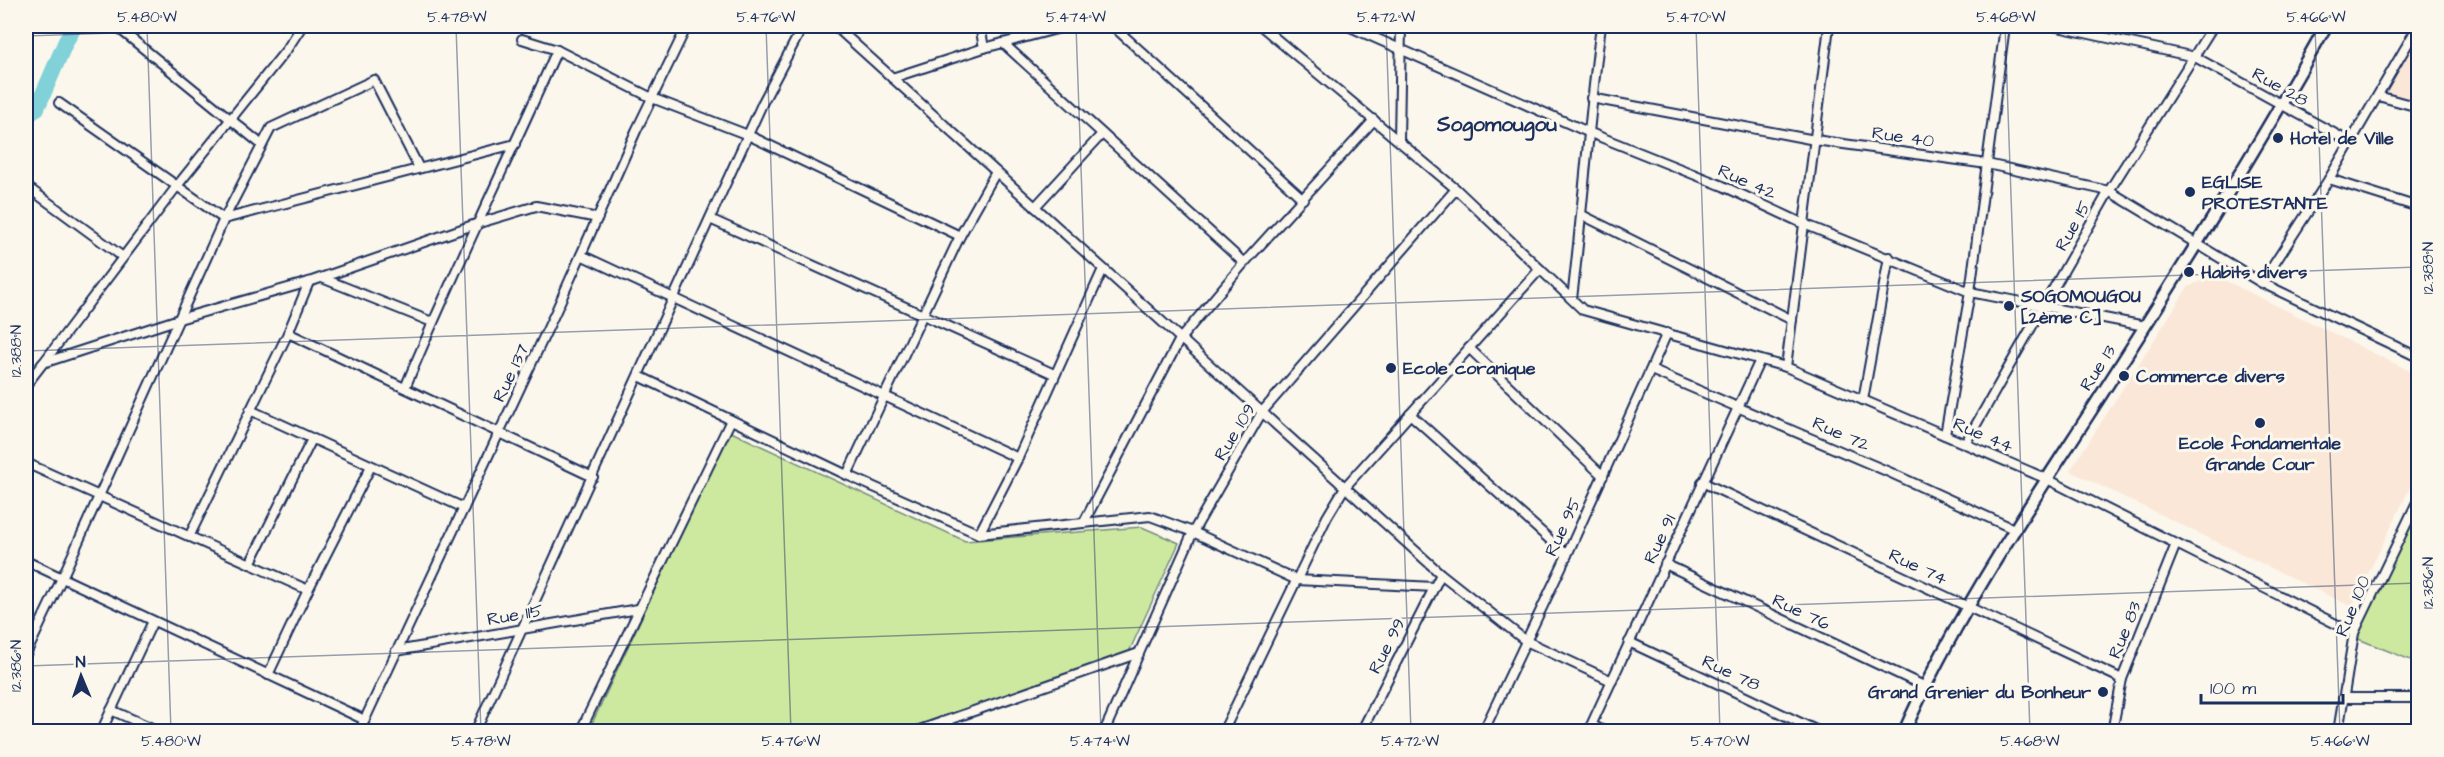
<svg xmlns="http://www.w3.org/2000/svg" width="2444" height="757" font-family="'Architects Daughter',sans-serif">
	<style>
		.built { fill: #fae7d8 }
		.green { fill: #cde9a0; stroke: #748c7f; stroke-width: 1.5 }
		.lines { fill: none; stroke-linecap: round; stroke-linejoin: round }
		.river { stroke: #80d1d8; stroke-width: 16 }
		.street-casing { stroke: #1b2f5e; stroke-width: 12 }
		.secondary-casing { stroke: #1b2f5e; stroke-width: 15 }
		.street { stroke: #fbf7ec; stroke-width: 8 }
		.secondary { stroke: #fbf7ec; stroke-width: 10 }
		.ticks { fill: none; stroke: #1b2f5e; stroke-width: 1.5; stroke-opacity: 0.45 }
		.poi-dot { fill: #1b2f5e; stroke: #fbf7ec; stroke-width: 2 }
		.labels { text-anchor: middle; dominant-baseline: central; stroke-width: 6; stroke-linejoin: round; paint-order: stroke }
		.street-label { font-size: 18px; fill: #1b2f5e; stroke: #fbf7ec }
		.poi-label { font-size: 18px; font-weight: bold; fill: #1b2f5e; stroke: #fbf7ec; text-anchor: start }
		.quarter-label { font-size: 21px; font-weight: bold; fill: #1b2f5e; stroke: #fbf7ec }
		.neatline { fill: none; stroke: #1b2f5e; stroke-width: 2 }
		.ticks-label { font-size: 15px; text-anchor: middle; fill: #1b2f5e }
	</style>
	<rect width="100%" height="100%" fill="#fbf7ec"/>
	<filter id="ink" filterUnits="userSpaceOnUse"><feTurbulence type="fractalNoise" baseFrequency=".0167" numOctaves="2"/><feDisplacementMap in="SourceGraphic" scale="12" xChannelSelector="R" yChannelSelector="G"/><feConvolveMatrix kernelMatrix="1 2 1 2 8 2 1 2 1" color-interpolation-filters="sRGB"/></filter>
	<g filter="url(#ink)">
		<g class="built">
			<polygon points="2418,34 2418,104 2381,95"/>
			<polygon points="2214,275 2418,375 2418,471 2352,607 2070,471 2188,287"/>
		</g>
		<g class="green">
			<polygon points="729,431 965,541 1142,527 1179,543 1128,654 900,731 588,732"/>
			<polygon points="2415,514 2418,516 2418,663 2356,638"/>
		</g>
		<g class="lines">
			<polyline class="river" points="26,117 37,108 66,41 75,26"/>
			<defs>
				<g id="street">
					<polyline points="116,26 262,145"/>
					<polyline points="835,26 1441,574 1526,641 1612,681"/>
					<polyline points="980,26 984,48"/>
					<polyline points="1113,26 1303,199"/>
					<polyline points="1261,26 1456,189 1583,310 1786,367 2047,479 2354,633"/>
					<polyline points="1348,26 1588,132 1723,186 1804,224 1970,292 2145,326"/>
					<polyline points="2053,26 2195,57 2350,142"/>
					<polyline points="522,39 557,50 652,98 748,135 960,236"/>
					<polyline points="1003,43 1244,263"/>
					<polyline points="892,78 984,48 1068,26"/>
					<polyline points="2378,96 2418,107"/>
					<polyline points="1591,98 1815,140 1987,164 2109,191 2262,283 2418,357"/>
					<polyline points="59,103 224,219 271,128 374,80 419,168"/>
					<polyline points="1399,140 1401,26"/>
					<polyline points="2329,179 2418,207"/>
					<polyline points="26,186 123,257"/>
					<polyline points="1035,207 1102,134"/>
					<polyline points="1582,215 1792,320"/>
					<polyline points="710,219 1054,374"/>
					<polyline points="581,255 1018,458"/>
					<polyline points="322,278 432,322"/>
					<polyline points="2262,283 2329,179 2418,26"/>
					<path d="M1572,299C1583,208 1589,116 1601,26"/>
					<polyline points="288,333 309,282"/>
					<polyline points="1469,348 1603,476"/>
					<polyline points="44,362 177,186 287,49 302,26"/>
					<polyline points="1786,367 1829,26"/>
					<polyline points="1651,370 1889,472 2016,530"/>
					<polyline points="639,376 847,475 979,534 1150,516 1193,532 1297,580 1434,587"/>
					<polyline points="26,385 43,363 179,319 309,282 476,224 536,206 598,218"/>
					<path d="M405,388C452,274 507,163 557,50"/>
					<polyline points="1863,400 1889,257"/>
					<polyline points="250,410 464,508"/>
					<polyline points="1410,414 1567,555"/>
					<polyline points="1945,435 1970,292 2005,26"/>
					<polyline points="1965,444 2109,191 2213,26"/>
					<polyline points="26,463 308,590"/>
					<polyline points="847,475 960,236 996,172"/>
					<polyline points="1702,482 2122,679"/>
					<polyline points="1084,522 1180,339 1244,263 1374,120"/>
					<polyline points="979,534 1018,458 1103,269"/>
					<polyline points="189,537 288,333 593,477"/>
					<polyline points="26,561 365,720"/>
					<polyline points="250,564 312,439"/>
					<polyline points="1665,564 1924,686"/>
					<polyline points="1629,642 1820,732"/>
					<polyline points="396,651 638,609"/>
					<polyline points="26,654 62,578 224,219 515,144"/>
					<polyline points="268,675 308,590 371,466"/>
					<polyline points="2343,698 2418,698"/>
					<polyline points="111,710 161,732"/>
					<polyline points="942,722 962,732"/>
					<polyline points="1592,725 1606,732"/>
					<polyline points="101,732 153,621"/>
					<polyline points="359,732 556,311 636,131 687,26"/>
					<polyline points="475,732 763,102 803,26"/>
					<polyline points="580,732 731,420"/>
					<polyline points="914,732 1139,653"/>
					<polyline points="1104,732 1193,532 1262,412 1456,189"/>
					<polyline points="1223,732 1327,517 1345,487 1540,269"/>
					<polyline points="1361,732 1441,574"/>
					<polyline points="1483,732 1567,555 1667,333"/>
					<polyline points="1588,732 1760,360"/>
					<polyline points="2112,732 2122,679 2176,544"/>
					<polyline points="2338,732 2354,633 2418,500"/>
				</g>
				<path id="secondary" d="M1904,732C1953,620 2023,516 2089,414C2171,286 2252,158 2326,26"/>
			</defs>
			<use href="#street" class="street-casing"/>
			<use href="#secondary" class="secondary-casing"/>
			<use href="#street" class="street"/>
			<use href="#secondary" class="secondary"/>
		</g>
	</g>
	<path class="ticks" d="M147,26L171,732M456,26L481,732M766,26L791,732M1076,26L1101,732M1386,26L1411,732M1696,26L1720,732M2005,26L2030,732M2315,26L2340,732M26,36L319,26M26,351L2418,267M26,666L2418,583"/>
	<g class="poi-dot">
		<circle cx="2278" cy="138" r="6"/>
		<circle cx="2190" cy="192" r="6"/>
		<circle cx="2189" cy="272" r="6"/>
		<circle cx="2009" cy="306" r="6"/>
		<circle cx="1391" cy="368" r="6"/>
		<circle cx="2124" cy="376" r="6"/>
		<circle cx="2260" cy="423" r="6"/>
		<circle cx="2103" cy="692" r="6"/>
	</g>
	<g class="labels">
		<g class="street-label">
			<text transform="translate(2280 87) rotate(29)">Rue 28</text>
			<text transform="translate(1903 137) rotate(8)">Rue 40</text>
			<text transform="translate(1747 182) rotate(24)">Rue 42</text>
			<text transform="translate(2073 226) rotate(-61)">Rue 15</text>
			<text transform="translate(2098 368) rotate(-57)">Rue 13</text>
			<text transform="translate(511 373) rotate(-65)">Rue 137</text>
			<text transform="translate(1235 432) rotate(-59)">Rue 109</text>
			<text transform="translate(1841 434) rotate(24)">Rue 72</text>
			<text transform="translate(1983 435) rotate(23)">Rue 44</text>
			<text transform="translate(1563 527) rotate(-65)">Rue 95</text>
			<text transform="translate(1660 539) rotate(-65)">Rue 91</text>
			<text transform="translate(1918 567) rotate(25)">Rue 74</text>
			<text transform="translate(2353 606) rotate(-68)">Rue 100</text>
			<text transform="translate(1801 612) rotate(25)">Rue 76</text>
			<text transform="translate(515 615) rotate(-10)">Rue 115</text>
			<text transform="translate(2125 630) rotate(-68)">Rue 83</text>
			<text transform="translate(1387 646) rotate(-63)">Rue 99</text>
			<text transform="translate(1731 673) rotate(25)">Rue 78</text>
		</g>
		<g class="poi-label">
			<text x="2290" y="138">Hotel de Ville</text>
			<text x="2202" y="182">EGLISE<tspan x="2202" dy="21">PROTESTANTE</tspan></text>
			<text x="2201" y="272">Habits divers</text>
			<text x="2021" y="296">SOGOMOUGOU<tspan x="2021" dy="21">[2ème C]</tspan></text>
			<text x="1403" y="368">Ecole coranique</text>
			<text x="2136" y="376">Commerce divers</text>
			<text x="2260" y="443" text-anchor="middle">Ecole fondamentale<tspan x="2260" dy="21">Grande Cour</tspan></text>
			<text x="2091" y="692" text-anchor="end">Grand Grenier du Bonheur</text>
		</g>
		<g class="quarter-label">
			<text x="1497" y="124">Sogomougou</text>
		</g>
	</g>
	<rect width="2444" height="757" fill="none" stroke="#fbf7ec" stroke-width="66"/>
	<g transform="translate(81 676) rotate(358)" stroke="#fbf7ec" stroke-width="4.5" paint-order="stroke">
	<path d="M0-4.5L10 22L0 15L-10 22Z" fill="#1b2f5e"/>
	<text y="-9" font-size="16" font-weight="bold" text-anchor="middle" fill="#1b2f5e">N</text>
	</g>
	<path d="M2201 694v9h142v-9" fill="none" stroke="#1b2f5e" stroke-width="3"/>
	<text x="2210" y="694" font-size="18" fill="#1b2f5e" stroke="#fbf7ec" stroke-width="4.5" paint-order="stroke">100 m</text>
	<rect x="33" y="33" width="2378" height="691" class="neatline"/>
	<g class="ticks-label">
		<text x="147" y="22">5.480°W</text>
		<text x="457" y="22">5.478°W</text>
		<text x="766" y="22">5.476°W</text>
		<text x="1076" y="22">5.474°W</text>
		<text x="1386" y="22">5.472°W</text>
		<text x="1696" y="22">5.470°W</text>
		<text x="2006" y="22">5.468°W</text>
		<text x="2316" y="22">5.466°W</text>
		<text transform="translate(2428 268) rotate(-90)" y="5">12.388°N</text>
		<text transform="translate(16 351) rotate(-90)" y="5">12.388°N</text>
		<text transform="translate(2428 583) rotate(-90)" y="5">12.386°N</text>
		<text transform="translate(16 666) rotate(-90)" y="5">12.386°N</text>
		<text x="171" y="746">5.480°W</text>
		<text x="481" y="746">5.478°W</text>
		<text x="791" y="746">5.476°W</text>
		<text x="1100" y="746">5.474°W</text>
		<text x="1410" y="746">5.472°W</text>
		<text x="1720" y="746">5.470°W</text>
		<text x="2030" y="746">5.468°W</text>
		<text x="2340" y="746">5.466°W</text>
	</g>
</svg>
